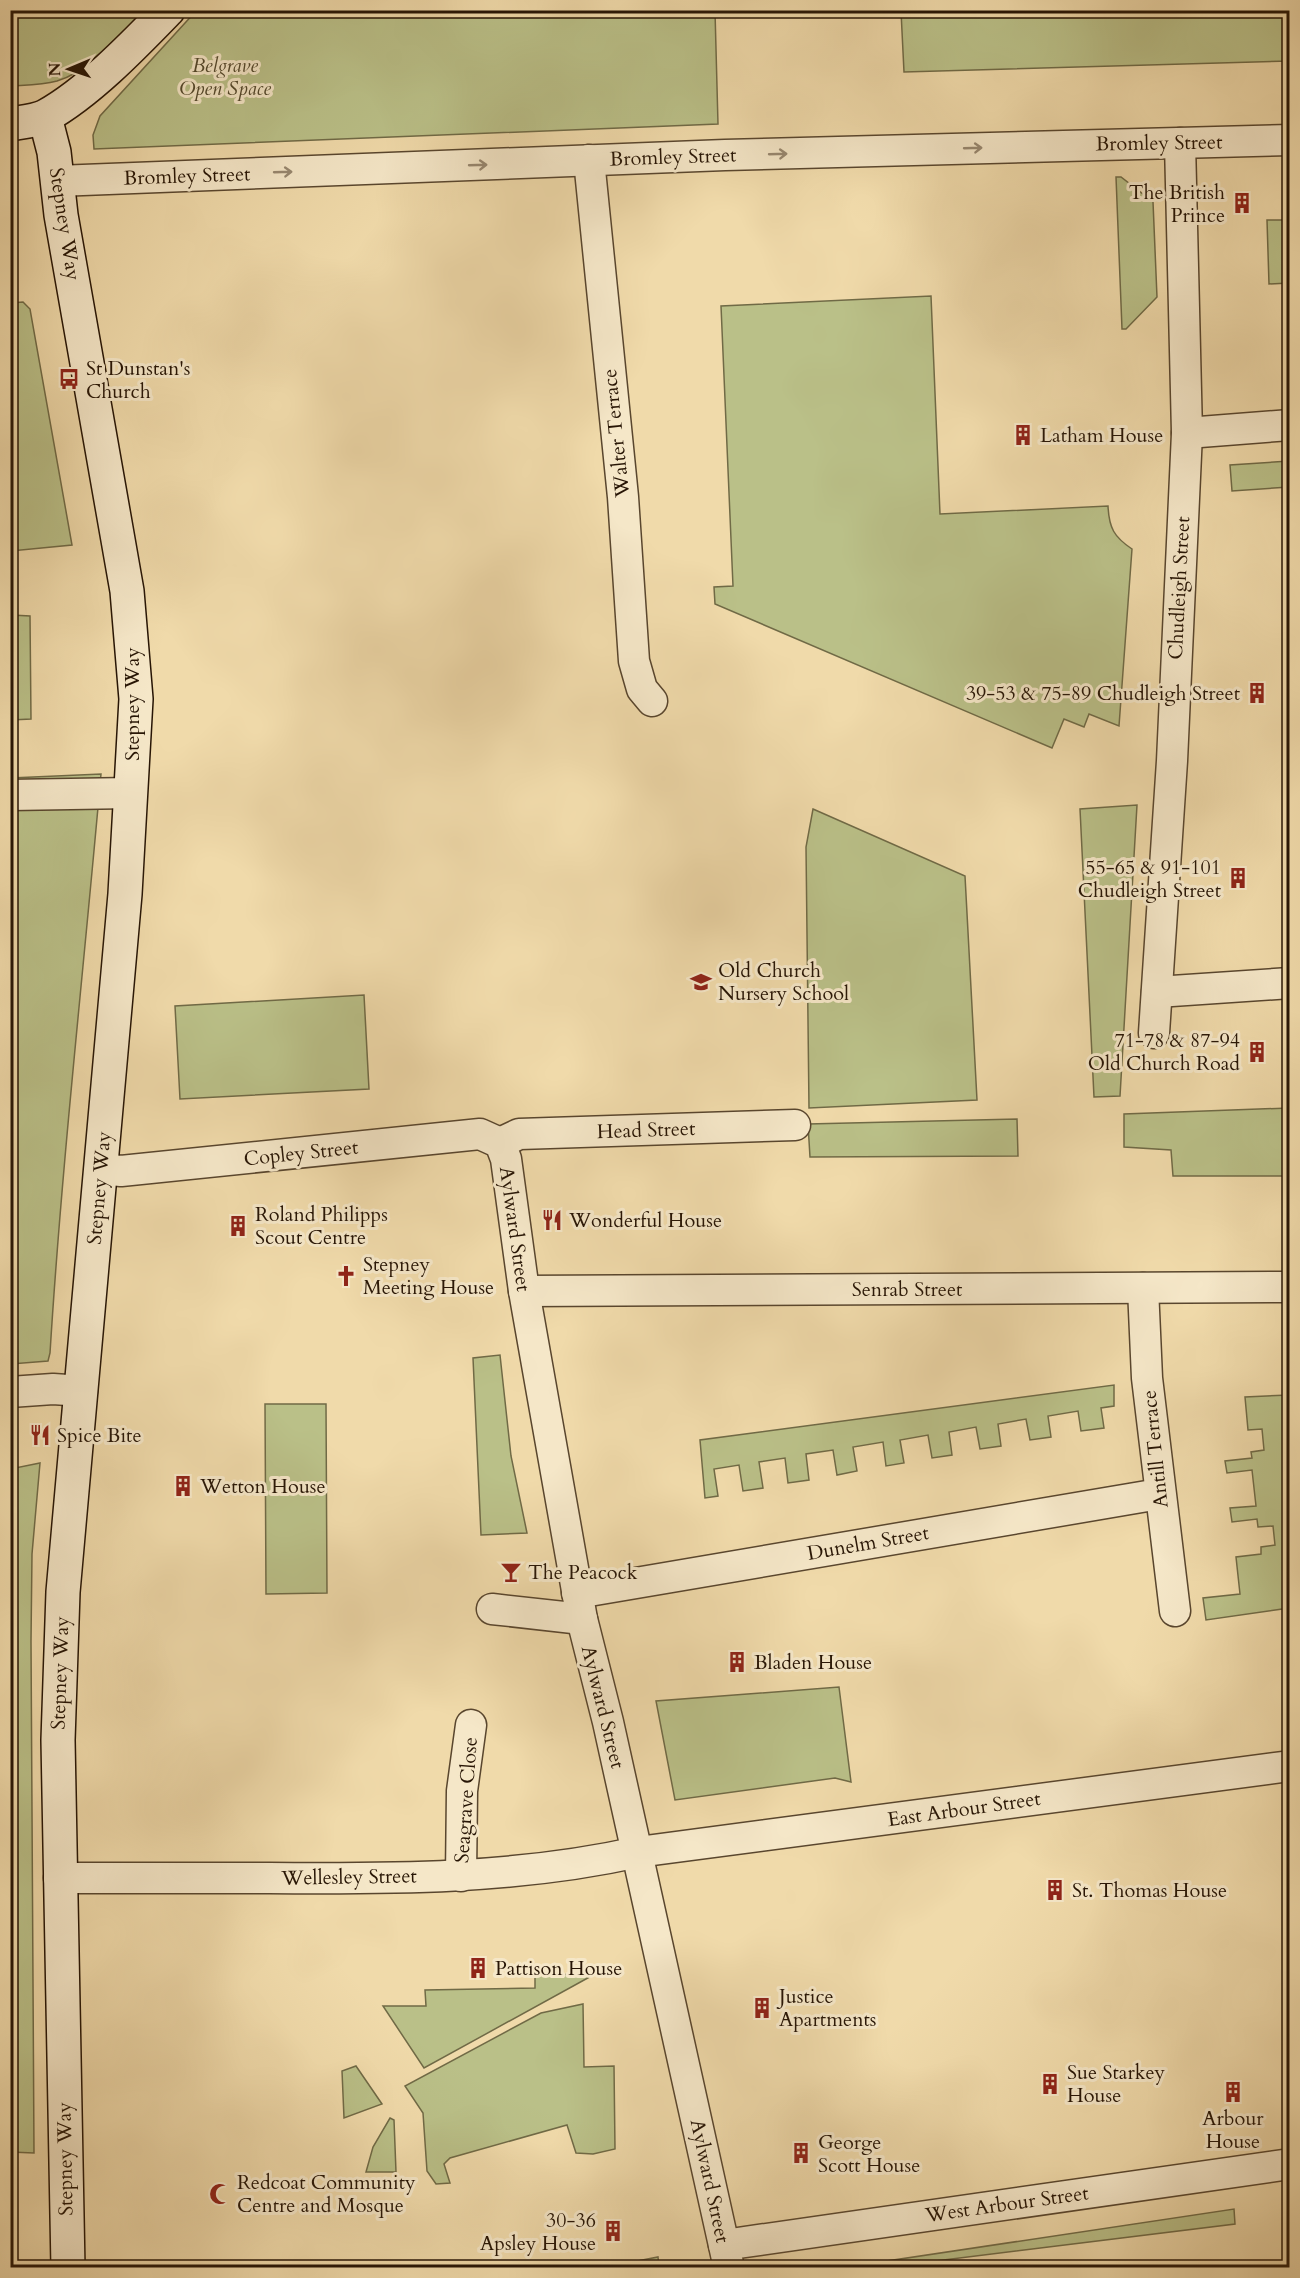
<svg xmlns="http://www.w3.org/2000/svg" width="1300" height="2278" font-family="Cardo,serif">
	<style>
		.green { fill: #bac088; stroke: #706a46; stroke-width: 1.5 }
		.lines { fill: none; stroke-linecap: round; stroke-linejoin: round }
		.street-casing { stroke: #59462e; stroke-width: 33 }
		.secondary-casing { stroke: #271505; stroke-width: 36 }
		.street { stroke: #f5e7c8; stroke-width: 30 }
		.secondary { stroke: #f5e7c8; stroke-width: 33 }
		.oneway { stroke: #988870 }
		.labels { text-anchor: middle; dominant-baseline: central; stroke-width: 6; stroke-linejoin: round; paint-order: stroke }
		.park-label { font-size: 20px; font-style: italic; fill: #53482c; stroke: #f5e7c8 }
		.street-label { font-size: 20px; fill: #271505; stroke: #f5e7c8 }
		.poi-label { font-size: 20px; fill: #271505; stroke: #f5e7c8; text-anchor: start }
	</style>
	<rect width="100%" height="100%" fill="#f0daaa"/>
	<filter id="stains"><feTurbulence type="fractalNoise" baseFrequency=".00333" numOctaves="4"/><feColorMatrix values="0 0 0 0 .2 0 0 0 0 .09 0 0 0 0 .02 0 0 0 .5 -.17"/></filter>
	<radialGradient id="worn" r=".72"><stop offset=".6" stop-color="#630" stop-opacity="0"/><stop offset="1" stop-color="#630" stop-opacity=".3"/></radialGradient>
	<g class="green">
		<path d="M11,11H145C120,36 93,70 57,81C42,85 26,85 11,86Z"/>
		<polygon points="196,11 715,11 718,124 94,149 93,135 100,116"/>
		<polygon points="901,11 1289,11 1289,61 904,72"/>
		<polygon points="1116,177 1121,177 1153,202 1157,297 1126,329 1122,329"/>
		<polygon points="1267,220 1289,220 1289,283 1269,284"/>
		<path d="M931,296L940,514L1108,506C1109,528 1114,537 1132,549L1119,726L1089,714L1084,727L1064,719L1052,748L715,604L714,587L733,586L721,306Z"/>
		<polygon points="23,302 30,309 72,545 11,551 11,303"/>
		<polygon points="1289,461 1289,487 1232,491 1230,465"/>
		<polygon points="11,615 30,616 31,719 11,720"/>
		<path d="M101,774C84,967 62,1160 50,1353L48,1361L11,1364V778Z"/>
		<polygon points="1137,805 1120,1096 1094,1097 1080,809"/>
		<polygon points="813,809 965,876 977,1100 809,1108 806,847"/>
		<polygon points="364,995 369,1089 180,1099 175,1006"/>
		<polygon points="1289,1108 1289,1176 1173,1176 1171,1150 1124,1147 1124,1114"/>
		<polygon points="1017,1119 1018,1156 810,1157 808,1124"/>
		<polygon points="500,1355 511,1456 527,1533 481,1535 473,1358"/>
		<polygon points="1114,1385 1114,1406 1101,1408 1104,1428 1081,1431 1078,1411 1048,1416 1051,1437 1030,1440 1026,1419 998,1424 1001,1446 980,1449 976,1427 949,1432 952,1455 932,1458 928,1435 900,1440 904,1463 886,1466 883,1442 853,1447 857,1471 837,1475 833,1450 806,1454 809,1480 788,1483 785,1458 759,1462 763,1488 743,1491 739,1465 714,1469 718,1496 705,1498 700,1440"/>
		<polygon points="1289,1395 1289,1608 1206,1620 1203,1598 1240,1594 1236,1557 1261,1554 1261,1547 1275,1545 1273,1526 1258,1527 1257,1519 1232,1522 1230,1508 1256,1506 1252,1470 1227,1473 1225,1461 1252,1458 1251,1452 1264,1450 1262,1429 1248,1430 1245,1397"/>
		<polygon points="265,1404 326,1404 327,1593 266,1594"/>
		<polygon points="40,1463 32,1554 31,1641 34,2153 10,2152 10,1469"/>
		<polygon points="839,1687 851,1782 835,1778 675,1800 656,1701"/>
		<polygon points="595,1974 424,2068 383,2006 426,2006 425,1990 535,1988 535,1975"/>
		<polygon points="583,2004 584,2067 614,2066 615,2149 593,2154 576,2153 567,2125 450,2158 444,2164 450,2183 436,2184 427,2171 423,2113 405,2086 541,2013"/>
		<polygon points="356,2066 382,2104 344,2118 342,2071"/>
		<polygon points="390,2118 394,2120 396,2172 366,2172 373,2147"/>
		<polygon points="1234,2209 1235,2224 887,2267 867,2267 867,2264"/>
		<polygon points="658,2257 659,2267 613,2267 617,2265"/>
	</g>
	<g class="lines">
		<defs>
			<g id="street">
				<polyline points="589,160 623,497 634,661 642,689 652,701"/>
				<polyline points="57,181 725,155 1290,140"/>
				<polyline points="1187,433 1290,425"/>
				<polyline points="10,795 131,793"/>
				<polyline points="1157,992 1290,983"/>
				<polyline points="1154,1033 1172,761 1187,433 1180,143"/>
				<polyline points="500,1143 519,1134 795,1125"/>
				<polyline points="100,1169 121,1171 480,1134 500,1143 506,1159 524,1291 582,1619 608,1722 729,2268"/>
				<polyline points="1143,1288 1147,1378 1175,1611"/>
				<polyline points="524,1291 1290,1287"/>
				<polyline points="10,1392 53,1389 82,1391"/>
				<polyline points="577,1593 1159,1494"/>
				<polyline points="492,1609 582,1619"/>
				<polyline points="461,1876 462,1791 471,1725"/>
				<path d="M59,1878C129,1878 199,1878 269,1878C392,1879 517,1879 638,1852L1290,1766"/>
				<polyline points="724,2245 1290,2164"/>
			</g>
			<g id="secondary">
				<polyline points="45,117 54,152 61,215 127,591 136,699 125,894 63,1592 58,1740 68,2268"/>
				<path d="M10,124C22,122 36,121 46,116C89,92 134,45 168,10"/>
			</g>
		</defs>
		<use href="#street" class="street-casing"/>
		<use href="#secondary" class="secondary-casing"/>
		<use href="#street" class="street"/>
		<use href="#secondary" class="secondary"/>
	</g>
	<defs><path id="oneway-shaft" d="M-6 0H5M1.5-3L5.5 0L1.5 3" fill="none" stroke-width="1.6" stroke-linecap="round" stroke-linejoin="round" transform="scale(1.5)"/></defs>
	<g class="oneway">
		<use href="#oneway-shaft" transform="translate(973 148) rotate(-2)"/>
		<use href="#oneway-shaft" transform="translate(778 154) rotate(-2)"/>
		<use href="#oneway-shaft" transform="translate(478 165) rotate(-2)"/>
		<use href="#oneway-shaft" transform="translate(283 172) rotate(-2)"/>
	</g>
	<defs>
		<symbol id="building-bare" viewBox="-9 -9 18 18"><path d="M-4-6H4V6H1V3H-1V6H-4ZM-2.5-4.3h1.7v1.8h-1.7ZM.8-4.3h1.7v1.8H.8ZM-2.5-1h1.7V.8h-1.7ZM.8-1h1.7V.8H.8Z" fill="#8f2418" stroke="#f5e7c8" stroke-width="2.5" paint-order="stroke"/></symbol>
		<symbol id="bus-bare" viewBox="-9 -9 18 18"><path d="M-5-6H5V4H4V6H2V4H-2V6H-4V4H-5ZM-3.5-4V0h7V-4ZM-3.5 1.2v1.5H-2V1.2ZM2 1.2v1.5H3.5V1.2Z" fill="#8f2418" stroke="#f5e7c8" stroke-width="2.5" paint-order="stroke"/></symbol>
		<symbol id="school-bare" viewBox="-9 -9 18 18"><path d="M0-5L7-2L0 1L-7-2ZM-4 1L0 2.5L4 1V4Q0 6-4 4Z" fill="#8f2418" stroke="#f5e7c8" stroke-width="2.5" paint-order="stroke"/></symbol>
		<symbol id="restaurant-bare" viewBox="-9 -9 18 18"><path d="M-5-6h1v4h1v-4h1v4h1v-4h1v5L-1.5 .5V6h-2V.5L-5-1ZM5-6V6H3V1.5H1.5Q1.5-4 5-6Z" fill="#8f2418" stroke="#f5e7c8" stroke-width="2.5" paint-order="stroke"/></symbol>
		<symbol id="church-bare" viewBox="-9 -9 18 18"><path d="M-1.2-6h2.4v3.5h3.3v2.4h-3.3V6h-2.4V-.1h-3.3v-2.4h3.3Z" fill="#8f2418" stroke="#f5e7c8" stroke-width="2.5" paint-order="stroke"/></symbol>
		<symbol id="bar-bare" viewBox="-9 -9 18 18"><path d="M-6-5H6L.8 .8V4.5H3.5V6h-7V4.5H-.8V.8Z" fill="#8f2418" stroke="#f5e7c8" stroke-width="2.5" paint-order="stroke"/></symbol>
		<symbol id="mosque-bare" viewBox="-9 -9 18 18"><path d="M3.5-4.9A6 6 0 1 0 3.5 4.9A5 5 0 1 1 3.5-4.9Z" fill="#8f2418" stroke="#f5e7c8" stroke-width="2.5" paint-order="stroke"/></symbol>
	</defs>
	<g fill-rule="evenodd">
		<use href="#building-bare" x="1227" y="188" width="30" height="30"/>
		<use href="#bus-bare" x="54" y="364" width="30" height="30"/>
		<use href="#building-bare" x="1008" y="420" width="30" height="30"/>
		<use href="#building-bare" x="1242" y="678" width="30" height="30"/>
		<use href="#building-bare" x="1223" y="863" width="30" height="30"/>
		<use href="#school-bare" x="686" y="967" width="30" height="30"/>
		<use href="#building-bare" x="1242" y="1037" width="30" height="30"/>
		<use href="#restaurant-bare" x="537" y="1205" width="30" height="30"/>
		<use href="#building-bare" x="223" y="1211" width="30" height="30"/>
		<use href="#church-bare" x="331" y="1261" width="30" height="30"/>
		<use href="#restaurant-bare" x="25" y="1420" width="30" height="30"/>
		<use href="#building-bare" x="168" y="1471" width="30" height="30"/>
		<use href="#bar-bare" x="496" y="1557" width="30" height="30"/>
		<use href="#building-bare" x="722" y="1647" width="30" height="30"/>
		<use href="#building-bare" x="1040" y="1875" width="30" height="30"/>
		<use href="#building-bare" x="463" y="1953" width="30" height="30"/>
		<use href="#building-bare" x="747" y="1993" width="30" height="30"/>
		<use href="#building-bare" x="1035" y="2069" width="30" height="30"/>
		<use href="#building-bare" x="1218" y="2077" width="30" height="30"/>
		<use href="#building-bare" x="786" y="2138" width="30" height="30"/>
		<use href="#mosque-bare" x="205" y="2179" width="30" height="30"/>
		<use href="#building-bare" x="598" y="2216" width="30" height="30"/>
	</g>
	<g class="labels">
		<g class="park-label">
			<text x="225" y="65">Belgrave<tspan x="225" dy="23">Open Space</tspan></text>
		</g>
		<g class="street-label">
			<text transform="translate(1159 143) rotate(-1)">Bromley Street</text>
			<text transform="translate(673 157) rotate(-2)">Bromley Street</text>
			<text transform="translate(187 176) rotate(-2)">Bromley Street</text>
			<text transform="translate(65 224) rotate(81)">Stepney Way</text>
			<text transform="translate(616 433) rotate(-96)">Walter Terrace</text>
			<text transform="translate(1179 588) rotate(-87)">Chudleigh Street</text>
			<text transform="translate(132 704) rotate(-90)">Stepney Way</text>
			<text transform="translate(646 1130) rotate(-2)">Head Street</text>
			<text transform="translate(301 1153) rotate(-6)">Copley Street</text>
			<text transform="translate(99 1188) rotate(-85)">Stepney Way</text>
			<text transform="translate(515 1229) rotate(82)">Aylward Street</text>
			<text x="907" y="1289">Senrab Street</text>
			<text transform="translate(1155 1449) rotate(-96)">Antill Terrace</text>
			<text transform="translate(868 1543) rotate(-10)">Dunelm Street</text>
			<text transform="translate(60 1673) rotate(-88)">Stepney Way</text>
			<text transform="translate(603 1707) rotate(76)">Aylward Street</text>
			<text transform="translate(466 1800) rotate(-86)">Seagrave Close</text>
			<text transform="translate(964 1809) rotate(-8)">East Arbour Street</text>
			<text transform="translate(349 1877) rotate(-1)">Wellesley Street</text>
			<text transform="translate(65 2159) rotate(-91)">Stepney Way</text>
			<text transform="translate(710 2181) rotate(78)">Aylward Street</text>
			<text transform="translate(1007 2204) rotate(-8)">West Arbour Street</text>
		</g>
		<g class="poi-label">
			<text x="1225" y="192" text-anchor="end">The British<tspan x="1225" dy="23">Prince</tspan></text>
			<text x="86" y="368">St Dunstan's<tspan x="86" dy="23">Church</tspan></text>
			<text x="1040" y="435">Latham House</text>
			<text x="1240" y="693" text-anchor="end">39-53 &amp; 75-89 Chudleigh Street</text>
			<text x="1221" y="867" text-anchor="end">55-65 &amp; 91-101<tspan x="1221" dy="23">Chudleigh Street</tspan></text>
			<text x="718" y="970">Old Church<tspan x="718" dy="23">Nursery School</tspan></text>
			<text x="1240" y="1040" text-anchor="end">71-78 &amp; 87-94<tspan x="1240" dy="23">Old Church Road</tspan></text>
			<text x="255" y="1214">Roland Philipps<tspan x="255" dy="23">Scout Centre</tspan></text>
			<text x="569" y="1220">Wonderful House</text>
			<text x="363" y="1264">Stepney<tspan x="363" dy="23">Meeting House</tspan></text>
			<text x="57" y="1435">Spice Bite</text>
			<text x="200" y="1486">Wetton House</text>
			<text x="528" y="1572">The Peacock</text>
			<text x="754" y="1662">Bladen House</text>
			<text x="1072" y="1890">St. Thomas House</text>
			<text x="495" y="1968">Pattison House</text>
			<text x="779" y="1996">Justice<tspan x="779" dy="23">Apartments</tspan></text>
			<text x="1067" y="2072">Sue Starkey<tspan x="1067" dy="23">House</tspan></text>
			<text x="1233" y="2118" text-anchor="middle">Arbour<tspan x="1233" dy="23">House</tspan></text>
			<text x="818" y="2142">George<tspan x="818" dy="23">Scott House</tspan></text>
			<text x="237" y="2182">Redcoat Community<tspan x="237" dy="23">Centre and Mosque</tspan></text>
			<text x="596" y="2220" text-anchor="end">30-36<tspan x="596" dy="23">Apsley House</tspan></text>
		</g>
	</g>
	<rect width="1300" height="2278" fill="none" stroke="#f0daaa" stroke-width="36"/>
	<rect x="12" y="12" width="1276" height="2254" fill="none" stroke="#271505" stroke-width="3"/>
	<rect x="18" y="18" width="1264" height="2242" fill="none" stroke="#271505" stroke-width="1.5"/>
	<g transform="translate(69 69) rotate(268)" stroke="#f5e7c8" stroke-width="4.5" paint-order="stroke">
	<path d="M0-4.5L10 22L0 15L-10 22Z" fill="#271505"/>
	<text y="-9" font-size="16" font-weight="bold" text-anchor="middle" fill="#271505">N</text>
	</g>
	<rect width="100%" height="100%" filter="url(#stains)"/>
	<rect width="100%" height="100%" fill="url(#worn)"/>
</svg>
